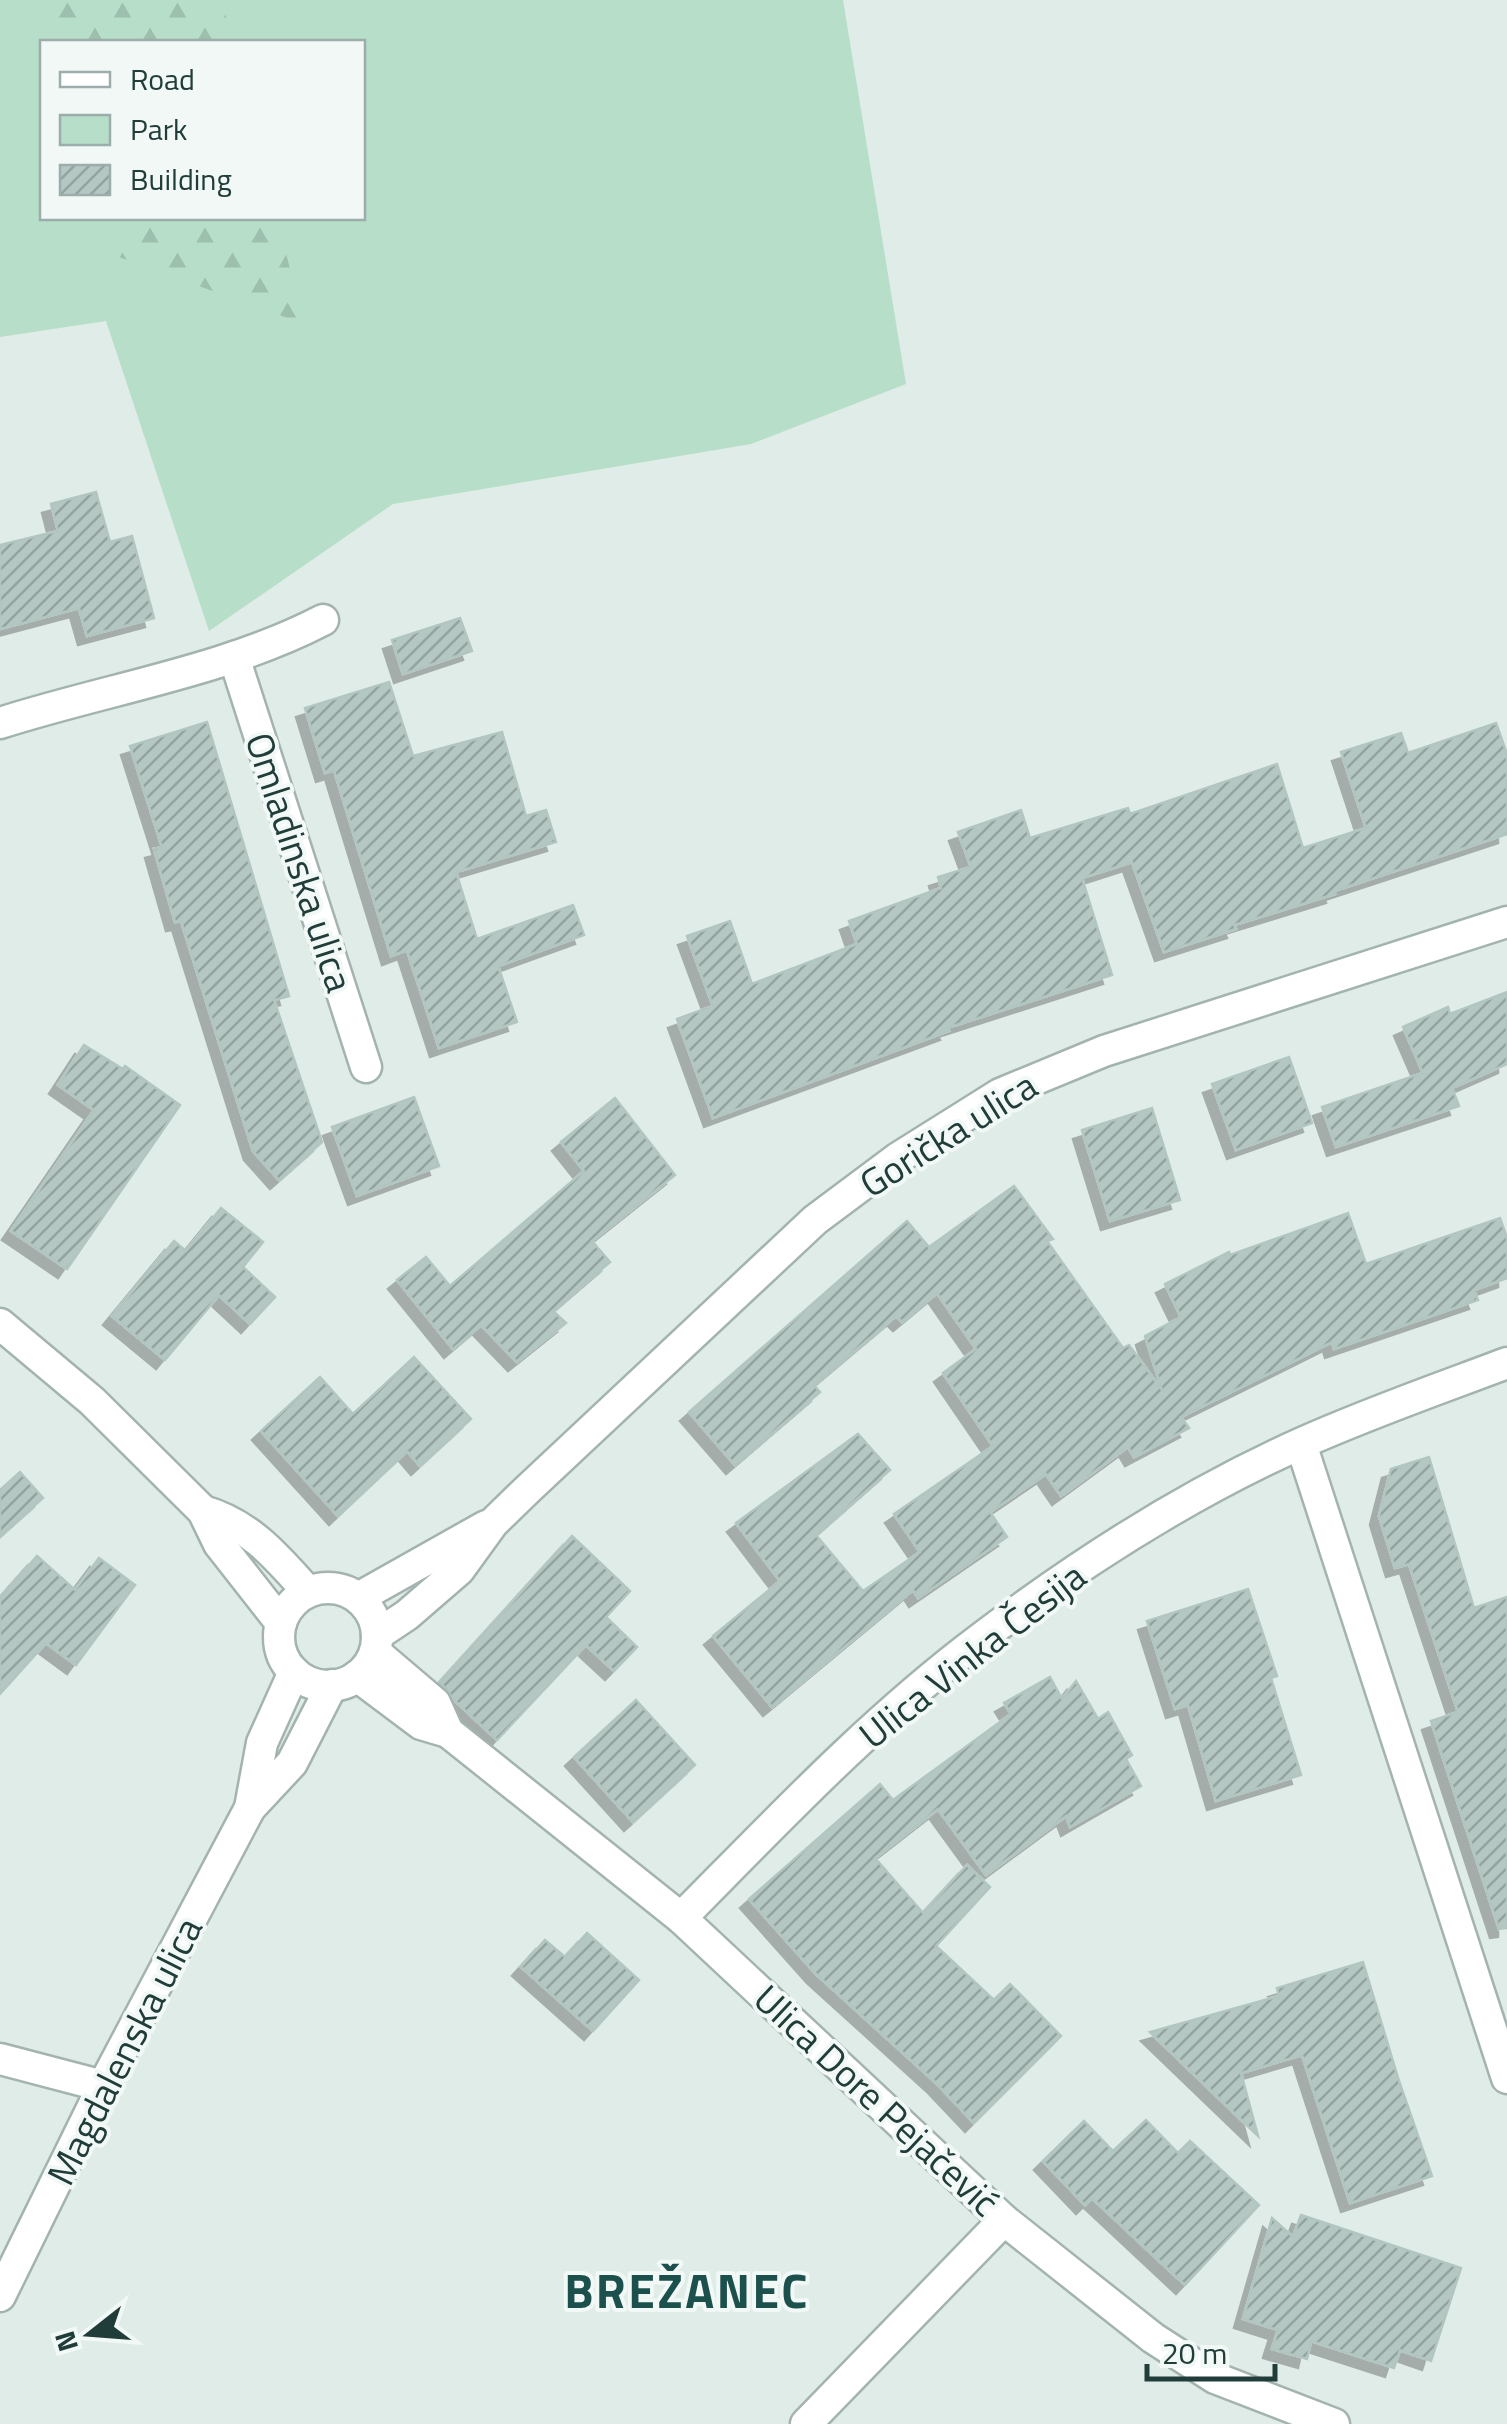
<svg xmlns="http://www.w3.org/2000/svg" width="1507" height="2424" font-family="'Titillium Web',sans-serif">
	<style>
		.green { fill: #b7dec8; fill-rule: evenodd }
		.forest { fill: url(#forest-firs) }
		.building { fill: url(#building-hatch); stroke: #b2c6c1; stroke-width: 2.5; filter: url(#shadow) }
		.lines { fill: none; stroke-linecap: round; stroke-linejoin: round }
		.minor-casing { stroke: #a3b4b0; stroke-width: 35 }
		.minor { stroke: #fff; stroke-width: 30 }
		.labels { text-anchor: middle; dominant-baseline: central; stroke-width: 8; stroke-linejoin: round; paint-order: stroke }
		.street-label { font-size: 38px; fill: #203d3a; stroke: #f1f8f6 }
		.district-label { font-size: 48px; font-weight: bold; letter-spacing: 2.5px; fill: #1b504c; stroke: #f1f8f6 }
	</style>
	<defs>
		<pattern id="forest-firs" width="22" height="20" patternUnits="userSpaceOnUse" patternTransform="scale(2.5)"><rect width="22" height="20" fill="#b7dec8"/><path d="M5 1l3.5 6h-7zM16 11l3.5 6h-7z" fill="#9dbfad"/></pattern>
		<pattern id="building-hatch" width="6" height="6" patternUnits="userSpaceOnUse" patternTransform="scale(2.5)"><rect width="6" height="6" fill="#b5c7c2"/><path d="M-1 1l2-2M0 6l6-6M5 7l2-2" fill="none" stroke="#93a39f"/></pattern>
		<filter id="shadow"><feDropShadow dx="-9" dy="9" stdDeviation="0" flood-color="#0004"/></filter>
	</defs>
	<rect width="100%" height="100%" fill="#e0ece8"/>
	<path class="green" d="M0,0H843L906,384L751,444L393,504L209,631L106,321L0,337ZM42,42H362V218H42Z"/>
	<g class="forest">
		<polygon points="44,0 222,0 232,42 56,42"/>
		<polygon points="105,218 277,218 304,324 116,256"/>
	</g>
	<g class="building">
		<polygon points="96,492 110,542 132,536 154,618 87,636 79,608 0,629 0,545 58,531 51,504"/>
		<polygon points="460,618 472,651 403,674 392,640"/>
		<polygon points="389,682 413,756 502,732 526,816 546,810 556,842 456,872 477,939 573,905 584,935 498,966 517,1022 439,1048 407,950 391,956 334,770 325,773 305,708"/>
		<polygon points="207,722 289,996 274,1000 322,1142 279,1180 253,1151 181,921 175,922 154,849 162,847 130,746"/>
		<polygon points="1496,723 1507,754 1507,834 1334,891 1335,894 1234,925 1236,929 1164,952 1132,862 1082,878 1112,975 947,1028 949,1031 713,1118 677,1019 713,1006 687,936 730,921 752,984 857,944 849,921 941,888 938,877 971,867 958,832 1021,810 1030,838 1128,808 1130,814 1277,764 1303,848 1366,828 1341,752 1401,733 1408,753"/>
		<polygon points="1507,992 1507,1064 1452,1088 1459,1106 1336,1147 1322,1107 1423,1073 1403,1027 1448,1007 1450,1014"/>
		<polygon points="84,1045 123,1069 125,1066 180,1105 67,1269 11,1231 94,1110 58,1085"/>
		<polygon points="1289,1057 1312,1123 1236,1150 1212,1084"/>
		<polygon points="414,1097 439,1166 357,1196 332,1127"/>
		<polygon points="615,1098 675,1175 592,1241 610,1262 553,1311 566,1323 517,1362 481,1325 453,1349 397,1280 426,1257 450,1286 584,1171 561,1142"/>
		<polygon points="1152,1108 1180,1200 1110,1221 1082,1130"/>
		<polygon points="1014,1186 1053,1239 1047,1241 1123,1348 1129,1345 1162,1390 1145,1336 1181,1317 1165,1284 1229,1252 1230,1255 1348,1213 1366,1264 1500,1218 1507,1238 1507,1278 1474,1290 1478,1300 1334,1349 1332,1342 1181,1417 1189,1428 1134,1457 1128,1447 1061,1496 1046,1474 990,1512 1007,1537 918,1598 913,1590 772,1707 713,1636 780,1581 736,1523 858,1434 890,1470 816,1535 863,1591 920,1552 894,1514 993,1446 943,1373 976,1349 937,1293 902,1322 896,1316 814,1385 820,1392 735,1465 689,1412 907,1221 929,1247"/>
		<polygon points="221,1208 263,1242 243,1267 275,1297 250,1324 219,1295 165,1360 112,1316 174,1241 186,1251"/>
		<polygon points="414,1357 471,1419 420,1466 407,1451 338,1516 261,1431 320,1377 353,1414"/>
		<polygon points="1429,1457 1474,1608 1507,1597 1507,1928 1499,1929 1431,1721 1458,1712 1409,1564 1395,1568 1379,1516 1391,1469"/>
		<polygon points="20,1472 43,1498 0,1536 0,1490"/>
		<polygon points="572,1536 630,1591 606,1617 637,1647 614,1671 586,1645 497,1740 455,1701 440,1682"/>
		<polygon points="37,1556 75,1590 99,1558 135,1585 76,1665 46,1643 0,1694 0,1598"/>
		<polygon points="1248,1589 1277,1676 1271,1678 1301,1775 1216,1801 1188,1705 1175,1709 1147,1621"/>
		<polygon points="1050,1677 1062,1699 1076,1681 1098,1719 1108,1712 1132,1755 1126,1759 1141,1786 1070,1827 1066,1816 986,1875 938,1809 875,1858 923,1913 967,1865 990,1887 936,1946 994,2000 1010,1984 1061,2036 974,2123 935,2082 816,1974 749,1899 880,1784 893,1800 1011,1714 1004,1703"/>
		<polygon points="636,1700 695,1765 633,1822 574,1757"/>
		<polygon points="587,1933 639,1980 593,2031 521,1967 545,1940 565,1957"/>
		<polygon points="1363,1962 1399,2081 1432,2176 1350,2203 1302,2055 1241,2073 1258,2136 1150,2032 1279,1996 1277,1988"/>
		<polygon points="1146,2120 1178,2153 1190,2141 1259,2205 1185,2285 1092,2198 1085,2205 1043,2161 1084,2121 1113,2151"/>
		<polygon points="1301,2215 1461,2268 1431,2361 1400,2350 1394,2368 1311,2341 1307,2359 1272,2349 1278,2330 1243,2319 1272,2218 1293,2237"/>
	</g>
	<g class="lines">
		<defs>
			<g id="minor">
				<polyline points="234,657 366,1067"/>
				<path d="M0,723C106,689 225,671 323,620"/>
				<polyline points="0,1324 92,1401 203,1511 219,1544 281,1623"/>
				<polyline points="1301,1444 1507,2078"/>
				<path d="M203,1511C249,1524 277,1557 308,1592"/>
				<circle cx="328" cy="1637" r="49"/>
				<polyline points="358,1598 486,1526"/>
				<polyline points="377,1635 407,1615 459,1570 493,1523 527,1490 815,1220 898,1158 1000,1094 1104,1051 1507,922"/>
				<polyline points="375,1652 435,1703 448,1732"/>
				<polyline points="357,1676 421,1724 448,1732 681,1918 1004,2220 1153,2338 1215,2378 1334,2424"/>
				<polyline points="250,1808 262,1743 294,1672"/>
				<path d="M681,1918C777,1821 871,1721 980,1639C1080,1563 1188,1494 1302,1443C1369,1413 1438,1389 1507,1363"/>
				<polyline points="0,2059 103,2086"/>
				<polyline points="0,2296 103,2086 250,1808 292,1763 332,1685"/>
				<polyline points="806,2424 1004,2220"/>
			</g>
		</defs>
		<use href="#minor" class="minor-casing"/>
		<use href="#minor" class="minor"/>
	</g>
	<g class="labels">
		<g class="street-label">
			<text transform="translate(300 862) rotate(72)">Omladinska ulica</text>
			<text transform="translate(948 1134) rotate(-32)">Gorička ulica</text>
			<text transform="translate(972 1655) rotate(-38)">Ulica Vinka Česija</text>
			<text transform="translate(124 2051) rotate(-63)">Magdalenska ulica</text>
			<text transform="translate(877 2100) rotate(43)">Ulica Dore Pejačević</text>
		</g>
		<g class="district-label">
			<text x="687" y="2290">BREŽANEC</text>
		</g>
	</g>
	<rect x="40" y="40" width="325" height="180" fill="#f1f8f6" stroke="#9dadab" stroke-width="2.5"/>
	<rect x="60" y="72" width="50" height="15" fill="#ffffff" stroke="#9dadab" stroke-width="2.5"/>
	<text x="130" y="90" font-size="30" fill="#203d3a">Road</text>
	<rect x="60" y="115" width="50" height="30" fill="#b7dec8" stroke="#9dadab" stroke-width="2.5"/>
	<text x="130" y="140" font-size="30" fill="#203d3a">Park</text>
	<rect x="60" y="165" width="50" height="30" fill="url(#building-hatch)" stroke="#9dadab" stroke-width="2.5"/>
	<text x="130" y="190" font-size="30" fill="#203d3a">Building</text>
	<g transform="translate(90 2334) rotate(253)" stroke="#f1f8f6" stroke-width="8" paint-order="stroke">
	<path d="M0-8L18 38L0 25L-18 38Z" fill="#203d3a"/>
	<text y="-15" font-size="28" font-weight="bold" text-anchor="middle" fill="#203d3a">N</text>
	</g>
	<path d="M1147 2364v15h128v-15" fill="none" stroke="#203d3a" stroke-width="5"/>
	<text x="1162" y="2364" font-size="30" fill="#203d3a" stroke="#f1f8f6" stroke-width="8" paint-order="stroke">20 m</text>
</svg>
